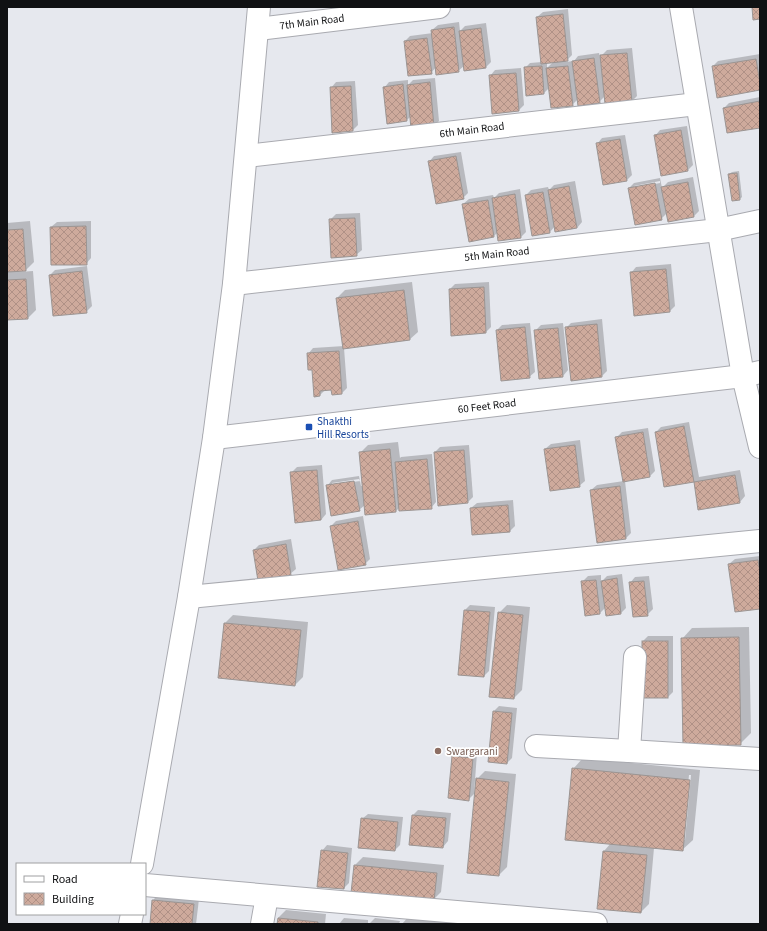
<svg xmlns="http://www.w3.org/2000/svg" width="767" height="931" font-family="'Source Sans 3',sans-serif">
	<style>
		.shadow { fill: #0003; fill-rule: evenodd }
		.building { fill: url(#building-cross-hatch); stroke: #9b9593 }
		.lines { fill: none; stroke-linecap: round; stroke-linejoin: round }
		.minor-casing { stroke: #a9aab0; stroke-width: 24 }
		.minor { stroke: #fff; stroke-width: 22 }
		.transit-dot { fill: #1a4fb4; stroke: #fff; stroke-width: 1.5 }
		.education-dot { fill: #8d6e63; stroke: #fff; stroke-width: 1.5 }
		.labels { text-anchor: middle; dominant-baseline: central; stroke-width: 3.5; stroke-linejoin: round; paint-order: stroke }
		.street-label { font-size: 11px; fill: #101113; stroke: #fff }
		.transit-label { font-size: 11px; fill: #164399; stroke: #fff; text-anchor: start }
		.education-label { font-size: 11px; fill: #785e54; stroke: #fff; text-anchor: start }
	</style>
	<defs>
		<pattern id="building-cross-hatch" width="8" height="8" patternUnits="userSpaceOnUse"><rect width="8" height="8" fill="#ceaa9c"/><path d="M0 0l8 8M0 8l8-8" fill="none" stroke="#b09186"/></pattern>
	</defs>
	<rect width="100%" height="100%" fill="#e6e8ee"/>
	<g class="shadow">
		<path d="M568,9L572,55L565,62L574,61L578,56L599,53L600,57L607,50L632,48L637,96L632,101L605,96L599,102L578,99L572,105L549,88L544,93L525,68L530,63L542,62L537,17L543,12ZM554,61L547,68V62Z"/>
		<polygon points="459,22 460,31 465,26 486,23 491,62 486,67 464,70 464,66 458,71 436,67 431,73 405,41 410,36 433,33 432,30 438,25"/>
		<polygon points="760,54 760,89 713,66 718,61"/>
		<polygon points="521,68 524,105 519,110 490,76 495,70"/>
		<polygon points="435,78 439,121 434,126 411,116 407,120 384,88 389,82 408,80 408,85 413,80"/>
		<polygon points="355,81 358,125 353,130 331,88 336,82"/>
		<polygon points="760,97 760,127 724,108 729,103"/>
		<polygon points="687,126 693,165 688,170 662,175 655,136 660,130"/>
		<polygon points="625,135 632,175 627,180 597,144 602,138"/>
		<polygon points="461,152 468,193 463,198 429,162 434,156"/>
		<polygon points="739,171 742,197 740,199 729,174 732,172"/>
		<path d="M693,177L699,211L694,216L667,213L661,219L629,188L634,183L660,178L662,188L668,182ZM660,181V183L634,188V186Z"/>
		<polygon points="575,181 582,222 577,228 555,226 550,232 533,235 526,195 531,190 548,187 549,190 554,185"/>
		<polygon points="520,189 526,232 521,237 498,232 494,236 463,204 469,199 493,195 494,198 499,193"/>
		<polygon points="360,213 362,250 356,255 330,220 336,214"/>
		<polygon points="30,221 34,262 26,270 19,270 19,272 33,271 36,310 28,318 7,319 7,223"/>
		<polygon points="91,221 91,258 86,264 51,227 57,222"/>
		<polygon points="671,264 675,306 670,311 631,273 636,267"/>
		<polygon points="87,266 92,306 86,312 50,275 55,270"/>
		<polygon points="412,282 418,332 409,340 344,348 347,388 342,393 332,389 325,390 320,395 308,354 313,348 344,346 337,298 345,290"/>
		<polygon points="489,282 491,327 486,332 452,335 450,289 455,284"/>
		<polygon points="602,319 607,371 602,376 566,328 571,323"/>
		<polygon points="530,323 535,372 529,377 497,330 502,325"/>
		<polygon points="563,323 568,370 563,376 535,331 541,325"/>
		<polygon points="689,422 699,477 740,470 745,496 740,502 699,509 694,481 665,486 656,432 661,427"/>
		<polygon points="648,428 655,471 650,476 625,481 631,533 626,538 598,542 591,490 597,485 624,481 617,437 622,432"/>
		<polygon points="580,440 585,481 579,486 545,449 551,444"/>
		<path d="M398,442L400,458L401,457L432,454L436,502L431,508L400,507L396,511L365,505L359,510L327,486L332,480L359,476L361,486H363L360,453L368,445ZM359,479L360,481L332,485V483Z"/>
		<polygon points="469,445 473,497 468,502 435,452 440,447"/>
		<polygon points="322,465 326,514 321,520 296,522 291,473 297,467"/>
		<polygon points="513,500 515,526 510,531 471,508 477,503"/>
		<polygon points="363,516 370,559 365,564 331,526 336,521"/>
		<polygon points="291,539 296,569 290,574 254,550 259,545"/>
		<polygon points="760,556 760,608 729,564 735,559"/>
		<polygon points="622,574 626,608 621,613 607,615 606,607 600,613 582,582 588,576 601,575 601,582 607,576"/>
		<polygon points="649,576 653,609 647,615 630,583 635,577"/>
		<polygon points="470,605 495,607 489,671 484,676 465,610"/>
		<polygon points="507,605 530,607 522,690 514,698 499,613"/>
		<polygon points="233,615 308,622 303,677 295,685 225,623"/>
		<polygon points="749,627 751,733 740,744 682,639 692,628"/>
		<polygon points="648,636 673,636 673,692 668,697 643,697 643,641"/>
		<polygon points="499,706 517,708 512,758 507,763 494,711"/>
		<polygon points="459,752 477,753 474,794 468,800 453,757"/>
		<path d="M583,758L700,770L693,840L682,850L654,848L649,904L641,912L598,908L604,851L611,843L573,769ZM689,775H691L685,840H683Z"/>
		<polygon points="485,771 516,774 507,867 499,875 477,779"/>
		<polygon points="418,810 451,813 448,841 443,847 413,815"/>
		<polygon points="368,814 403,817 400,845 395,850 362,819"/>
		<polygon points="327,845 352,848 349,883 344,888 322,851"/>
		<polygon points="363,857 444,865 441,892 433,900 355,865"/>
		<polygon points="158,895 199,899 196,924 151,924 153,900"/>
		<polygon points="286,910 326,914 325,924 278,924 278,918"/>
		<polygon points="410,915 451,919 450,924 402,924"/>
		<polygon points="344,918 368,920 368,924 339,924"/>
		<polygon points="375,918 400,921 399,924 369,924"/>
	</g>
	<g class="building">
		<polygon points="752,7 760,7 760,19 753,20"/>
		<polygon points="563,14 568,61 541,64 536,17"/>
		<polygon points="454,27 459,72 436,75 431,30"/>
		<polygon points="481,28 486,68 464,71 459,31"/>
		<polygon points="427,38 432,74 408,76 404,41"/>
		<polygon points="627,53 632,102 605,104 600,55"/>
		<polygon points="594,58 600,103 578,106 572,61"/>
		<polygon points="756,59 760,83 760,90 717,98 712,66"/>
		<polygon points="542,66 544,94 526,96 524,67"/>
		<polygon points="568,66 573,106 551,108 546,68"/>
		<polygon points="516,73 519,111 492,114 489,75"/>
		<polygon points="430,82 434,127 411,129 407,85"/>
		<polygon points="403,84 407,121 387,124 383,87"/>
		<polygon points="351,86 353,131 332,133 330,87"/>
		<polygon points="760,101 760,128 727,133 723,108"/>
		<polygon points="681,130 688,171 661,176 654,135"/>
		<polygon points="620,139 627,181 603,185 596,143"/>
		<polygon points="456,156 464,199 436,204 428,161"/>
		<polygon points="737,173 740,200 732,201 728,174"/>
		<polygon points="688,182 694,217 668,222 661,187"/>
		<polygon points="655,183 662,220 635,225 628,188"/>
		<polygon points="569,186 577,228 555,232 548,190"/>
		<polygon points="543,192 550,233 532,236 525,195"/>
		<polygon points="515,194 521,238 498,241 492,198"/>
		<polygon points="488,200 494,237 469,242 462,204"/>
		<polygon points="355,218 357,256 331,258 329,219"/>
		<polygon points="86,226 87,265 51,265 50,227"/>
		<polygon points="23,229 26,271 7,272 7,230"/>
		<polygon points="666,269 670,312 634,316 630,272"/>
		<polygon points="82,271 87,313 53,316 49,275"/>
		<polygon points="26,279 28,319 7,320 7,280"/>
		<polygon points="484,287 486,333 451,336 449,289"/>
		<polygon points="404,290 410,340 343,349 336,298"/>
		<polygon points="597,324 602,377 571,381 565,327"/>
		<polygon points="525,327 530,378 501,381 496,330"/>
		<polygon points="558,328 563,377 539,379 534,330"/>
		<polygon points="339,351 342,394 332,395 331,390 320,391 320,396 314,397 312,370 308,370 307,353"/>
		<polygon points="684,426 694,482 664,487 655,432"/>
		<polygon points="643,432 650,477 623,482 615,437"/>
		<polygon points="575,445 580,487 550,491 544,449"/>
		<polygon points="390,449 396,512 365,515 359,452"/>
		<polygon points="464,450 468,503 438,506 434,452"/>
		<polygon points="427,459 432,509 399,511 395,462"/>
		<polygon points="317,470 321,520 295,523 290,472"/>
		<polygon points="735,475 740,503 698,510 694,482"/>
		<polygon points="354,481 360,511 331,516 326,485"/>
		<polygon points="620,486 626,539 597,543 590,490"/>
		<polygon points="508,505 510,532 472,535 470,508"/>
		<polygon points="358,521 366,565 338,570 330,526"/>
		<polygon points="286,544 291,575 258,581 253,550"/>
		<polygon points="758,560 760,572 760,609 735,612 728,564"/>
		<polygon points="617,578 621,614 606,616 601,581"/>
		<polygon points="596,580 600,614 585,616 581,581"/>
		<polygon points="644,581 648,616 633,617 629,582"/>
		<polygon points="464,610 490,612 484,677 458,675"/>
		<polygon points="498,612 523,615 514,699 489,697"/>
		<polygon points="224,623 301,630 295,686 218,678"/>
		<polygon points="739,637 741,745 683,746 681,638"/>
		<rect x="642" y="641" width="26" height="57"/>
		<polygon points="493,711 512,713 507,764 488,762"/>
		<polygon points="452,756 473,758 469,801 448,798"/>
		<polygon points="572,768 690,780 683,851 565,840"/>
		<polygon points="476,778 509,782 499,876 467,873"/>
		<polygon points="412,815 446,818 443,848 409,845"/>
		<polygon points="361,818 398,822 395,851 358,848"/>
		<polygon points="321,850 348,853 344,889 317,887"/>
		<polygon points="603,851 647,855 641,913 597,909"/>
		<polygon points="354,865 437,873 434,901 351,893"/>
		<polygon points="152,900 194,904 192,924 150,924"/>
		<polygon points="278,918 318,922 318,924 277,924"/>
	</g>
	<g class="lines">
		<defs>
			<g id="minor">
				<polyline points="681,7 743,376 760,447"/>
				<polyline points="258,29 439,7"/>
				<polyline points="246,156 697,104"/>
				<polyline points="234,284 718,230 760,221"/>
				<polyline points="214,438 743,376 760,372"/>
				<polyline points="189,597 760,541"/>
				<polyline points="536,746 629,751 760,759"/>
				<polyline points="629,751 635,657"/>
				<polyline points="142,864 189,597 214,438 234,284 259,7"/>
				<polyline points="145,885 596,924"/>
				<polyline points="130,924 132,914"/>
				<polyline points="262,924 267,896"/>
			</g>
		</defs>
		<use href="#minor" class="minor-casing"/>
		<use href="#minor" class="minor"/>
	</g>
	<rect class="transit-dot" x="305" y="423" width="8" height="8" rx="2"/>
	<circle class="education-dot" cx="438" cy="751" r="4"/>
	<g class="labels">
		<g class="street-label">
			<text transform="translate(312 22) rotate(-7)">7th Main Road</text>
			<text transform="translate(472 130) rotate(-7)">6th Main Road</text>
			<text transform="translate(497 254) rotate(-6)">5th Main Road</text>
			<text transform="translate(487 406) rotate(-7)">60 Feet Road</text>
		</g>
		<g class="transit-label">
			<text x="317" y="421">Shakthi<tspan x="317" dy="13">Hill Resorts</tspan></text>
		</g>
		<g class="education-label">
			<text x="446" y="751">Swargarani</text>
		</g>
	</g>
	<rect width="767" height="931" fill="none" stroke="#101113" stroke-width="16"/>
	<rect x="16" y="863" width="130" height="52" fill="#ffffff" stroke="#9fa0a1"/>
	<rect x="24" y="876" width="20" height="6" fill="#ffffff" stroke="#9fa0a1"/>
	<text x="52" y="883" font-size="12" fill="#101113">Road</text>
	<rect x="24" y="893" width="20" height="12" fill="url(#building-cross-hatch)" stroke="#9fa0a1"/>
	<text x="52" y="903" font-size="12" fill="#101113">Building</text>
</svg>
